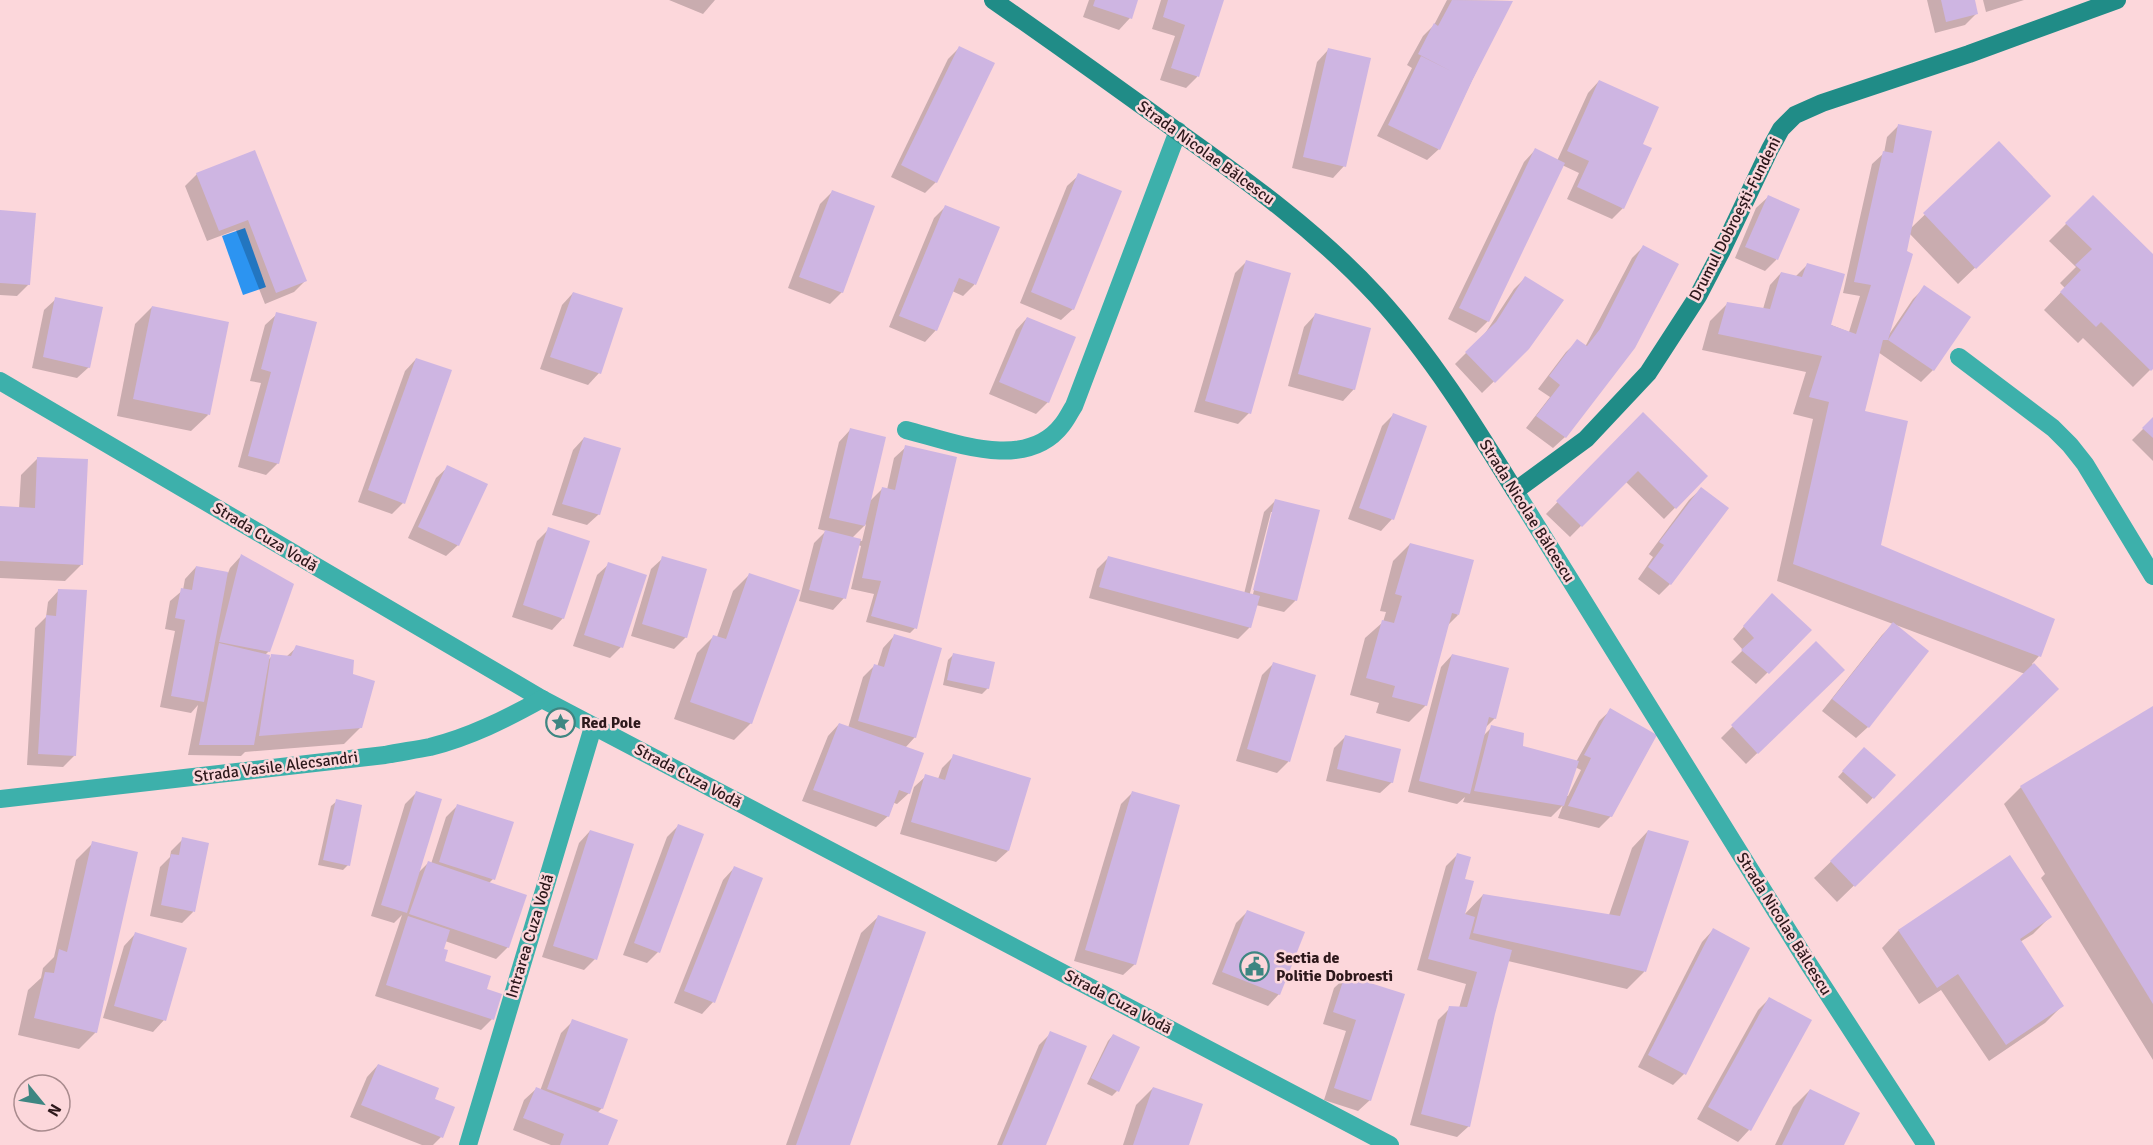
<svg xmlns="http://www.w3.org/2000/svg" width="2153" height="1145" font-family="Signika,sans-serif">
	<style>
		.water { fill: #2c94f1 }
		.shadow { fill: #0003; fill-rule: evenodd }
		.building { fill: #ceb5e2 }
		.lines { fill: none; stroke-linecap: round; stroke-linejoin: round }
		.street { stroke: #3db0ab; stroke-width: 18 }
		.secondary { stroke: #208c87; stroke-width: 18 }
		.labels { text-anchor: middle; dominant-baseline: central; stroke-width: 5; stroke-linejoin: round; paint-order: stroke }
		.street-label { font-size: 16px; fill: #2d181b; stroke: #fcd7db }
		.poi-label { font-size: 16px; font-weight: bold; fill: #2d181b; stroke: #fcd7db; text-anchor: start }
	</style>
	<rect width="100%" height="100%" fill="#fcd7db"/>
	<polygon class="water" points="245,228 266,287 243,295 222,236"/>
	<g class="shadow">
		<polygon points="669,0 715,0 703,14"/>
		<polygon points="1089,0 1137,0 1130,18 1119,30 1083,17"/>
		<polygon points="1161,0 1223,0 1197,77 1186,88 1160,80 1175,36 1152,29"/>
		<polygon points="1447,0 1510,1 1439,149 1427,160 1377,136 1412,68 1407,65 1423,36 1434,25"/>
		<polygon points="1927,0 1973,0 1976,14 1965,25 1935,33"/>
		<polygon points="1983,0 2024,0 1986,12"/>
		<polygon points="959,48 936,182 925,193 891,177 948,59"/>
		<polygon points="1328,50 1344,166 1333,178 1292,168 1317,62"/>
		<polygon points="1599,81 1641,145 1623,208 1612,219 1567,199 1579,173 1562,165 1488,321 1476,333 1448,319 1524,162 1535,150 1557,161 1588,93"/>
		<polygon points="1899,125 1911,228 1999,143 2032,213 1958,284 1909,233 1888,336 1913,299 1925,287 1969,318 1933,370 1921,382 1878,352 1863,412 1879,546 2039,656 2032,664 2056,689 1837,902 1814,878 2025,674 1896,625 1868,727 1856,738 1822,711 1882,635 1893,624 1777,581 1813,419 1793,414 1806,372 1702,350 1710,321 1727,304 1763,309 1770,285 1781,273 1795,277 1807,265 1829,324 1849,332 1860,296 1843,293 1872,164 1884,153 1887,137"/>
		<polygon points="254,152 305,281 294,292 265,304 236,230 207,241 185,186 197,174"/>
		<polygon points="1079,175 1073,309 1061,320 1020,303 1067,186"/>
		<polygon points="832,192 842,292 830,304 788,288 820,204"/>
		<polygon points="1768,197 1798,210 1776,260 1765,271 1735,258 1756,208"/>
		<polygon points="2093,197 2153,256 2153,367 2133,387 2083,338 2078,343 2044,310 2065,288 2060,283 2076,267 2049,241"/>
		<polygon points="945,207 998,228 974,285 963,296 952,291 936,330 925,342 889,327 934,218"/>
		<polygon points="0,212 29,284 17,296 0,295"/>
		<polygon points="1643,247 1634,347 1565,437 1553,448 1526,428 1550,397 1538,389 1566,352 1578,341 1585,347 1632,258"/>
		<polygon points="1246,262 1249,413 1238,424 1194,412 1235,273"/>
		<polygon points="1525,278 1528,348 1482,393 1455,364 1484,335 1514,289"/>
		<polygon points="573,293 599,373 588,385 540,369 562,305"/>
		<polygon points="56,299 89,367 77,378 32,368 44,310"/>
		<polygon points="152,307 208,415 191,431 117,416 135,324"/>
		<polygon points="277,314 278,463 266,475 238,467 261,383 250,381 265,325"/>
		<polygon points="1315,315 1354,389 1343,401 1288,386 1304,327"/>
		<polygon points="1027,318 1048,402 1036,414 989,394 1016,330"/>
		<polygon points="416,359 403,503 392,514 358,502 405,371"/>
		<polygon points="1643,414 1706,476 1664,519 1625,481 1570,537 1546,514"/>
		<polygon points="1393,415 1392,519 1381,531 1348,519 1382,426"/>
		<polygon points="2153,419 2153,461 2132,440"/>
		<path d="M850,430L870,501L882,489L887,490L894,458L906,447L915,628L910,633L866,622L874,594L851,589L861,546L858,545L844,598L833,610L799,601L814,543L826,531L818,529L839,442ZM866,524L862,541L852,538Z"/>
		<polygon points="584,438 599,514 587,525 552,515 573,450"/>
		<polygon points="38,458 82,564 65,581 0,578 0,508 19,509 21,475"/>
		<polygon points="448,467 458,545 446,556 408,538 436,478"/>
		<polygon points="1701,489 1670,584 1659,595 1638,579 1653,557 1649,554 1689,500"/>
		<path d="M1276,500L1296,600L1284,612L1256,605L1250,627L1238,639L1089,598L1097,569L1109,557L1244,594L1264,512ZM1271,512H1274L1252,598L1249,597Z"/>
		<polygon points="549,529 563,618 552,630 512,617 537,541"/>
		<polygon points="1410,544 1458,615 1447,626 1426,705 1409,722 1376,713 1379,703 1350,695 1365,638 1383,622 1386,612 1380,611 1393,561"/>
		<polygon points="241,556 269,651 265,655 268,660 272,656 286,657 297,647 352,675 361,727 344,744 245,752 241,756 188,755 198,705 191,713 160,707 175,631 165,629 170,601 183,590 185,579 196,567 228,573 230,568"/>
		<polygon points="663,558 686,637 674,649 631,636 651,569"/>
		<polygon points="609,564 621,647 610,658 573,646 597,575"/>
		<polygon points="750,574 751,723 734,740 674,719 697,653 714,636 717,637 733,591"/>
		<polygon points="59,590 74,756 63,767 27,765 35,628 46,617 48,602"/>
		<polygon points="1761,607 1810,630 1756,684 1731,662 1743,650 1733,639"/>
		<polygon points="894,636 915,737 905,748 909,793 897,804 894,803 888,816 876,827 802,801 828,736 839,724 848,728 863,677 874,666 877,667 883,648"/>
		<polygon points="1816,643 1843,670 1746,764 1721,738"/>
		<polygon points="953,655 988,688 982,694 943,685 948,660"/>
		<path d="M1452,655L1495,718L1484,729L1483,736L1492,727L1522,747L1576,762L1599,721L1611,710V816L1599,828L1558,818L1563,805L1551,817L1463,802L1465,797L1457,804L1408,792L1441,667ZM1575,767L1581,770L1568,796H1566Z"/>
		<polygon points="1273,664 1314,676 1288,762 1277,773 1236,761 1262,675"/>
		<polygon points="2153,708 2153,1060 2041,878 2045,874 2004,804 2021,787"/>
		<polygon points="1345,737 1392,782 1380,793 1326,781 1334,748"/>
		<polygon points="1859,754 1894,775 1867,804 1838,777"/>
		<polygon points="954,756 1008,851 996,862 900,834 914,787 926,776 938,779 942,768"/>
		<polygon points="416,793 417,874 428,863 431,864 446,817 458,805 493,879 489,883 508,947 496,959 445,941 442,950 443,962 485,990 492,1019 481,1030 375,996 402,915 394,923 371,916 405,804"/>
		<polygon points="1132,793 1135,964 1123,975 1074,961 1121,804"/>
		<polygon points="337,801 348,865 343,870 318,865 331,806"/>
		<polygon points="678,826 658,952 647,963 623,955 667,837"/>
		<polygon points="590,831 595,959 584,970 542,957 579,843"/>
		<polygon points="1648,831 1644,972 1627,989 1508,961 1494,1014 1469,1126 1457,1137 1410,1125 1438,1020 1450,1008 1459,1008 1466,984 1417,970 1446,866 1457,855 1463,880 1463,916 1483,895 1609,915 1632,848"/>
		<polygon points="183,839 193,912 182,923 150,916 160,867 170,857 171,851"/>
		<polygon points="93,843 96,1032 79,1049 18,1035 28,990 41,978 43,968 54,957 76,860"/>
		<polygon points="2010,857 2050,917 2033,934 2020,942 2062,1006 2045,1023 1989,1061 1941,990 1919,1004 1882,948 1898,931"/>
		<polygon points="734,868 713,1002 702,1014 674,1003 723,880"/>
		<polygon points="1248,911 1279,994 1268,1006 1212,984 1236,923"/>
		<polygon points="878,917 849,1145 786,1145 861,933"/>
		<polygon points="1713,930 1684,1074 1673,1085 1638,1067 1702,942"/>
		<polygon points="135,934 164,1020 153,1032 103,1018 124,946"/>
		<polygon points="1346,977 1403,995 1370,1100 1358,1111 1324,1100 1346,1031 1323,1024 1334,988"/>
		<polygon points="1770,998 1749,1130 1738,1142 1697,1119 1758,1010"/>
		<polygon points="573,1021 602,1108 597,1113 607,1145 551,1145 513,1130 524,1100 536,1089 540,1091 561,1033"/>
		<polygon points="1051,1033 1044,1145 997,1145 1039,1045"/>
		<polygon points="1113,1035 1117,1091 1112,1096 1087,1084 1108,1041"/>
		<polygon points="378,1065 433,1100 441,1137 433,1145 422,1145 350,1117 367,1077"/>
		<polygon points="1153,1088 1187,1145 1123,1145 1136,1105"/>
		<polygon points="1810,1090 1843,1145 1775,1145 1793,1107"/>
	</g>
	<g class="building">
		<polygon points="1095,0 1138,0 1132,19 1093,6"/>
		<polygon points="1168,0 1224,0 1199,77 1171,68 1185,25 1163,17"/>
		<polygon points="1452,0 1513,1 1472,81 1440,150 1388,125 1421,56 1451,71 1418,54 1434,23 1438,26"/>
		<polygon points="1941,0 1975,0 1978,14 1946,22"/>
		<polygon points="959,46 995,63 937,183 901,165"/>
		<polygon points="1328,48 1371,58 1346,167 1303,157"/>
		<polygon points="1599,80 1659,107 1643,144 1652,148 1624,209 1577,187 1589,161 1567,151"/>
		<polygon points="1898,124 1932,131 1907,251 1913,254 1888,340 1883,340 1865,411 1908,421 1881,545 2055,619 2041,657 1793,564 1829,402 1809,397 1822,356 1718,334 1727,302 1770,309 1781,272 1802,277 1807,263 1845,274 1831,325 1856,334 1871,285 1854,282 1883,151 1893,153"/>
		<polygon points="1999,141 2051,196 1976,269 1923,213"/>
		<polygon points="1535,148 1565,163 1489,322 1459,308"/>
		<polygon points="255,150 307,281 276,293 248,220 219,231 196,173"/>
		<polygon points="1078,173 1122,191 1074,310 1031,292"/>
		<polygon points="832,190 875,206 843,293 799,277"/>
		<polygon points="1768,195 1800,209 1778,260 1745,247"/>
		<polygon points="2093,195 2153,254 2153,369 2151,371 2101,322 2096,327 2060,292 2081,270 2075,265 2092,249 2065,223"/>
		<polygon points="945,205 1000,227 976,285 959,278 937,331 899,316"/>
		<polygon points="0,210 36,213 30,285 0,283"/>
		<polygon points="1643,245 1679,264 1635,348 1566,438 1536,416 1560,385 1549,376 1577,339 1587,346 1600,329"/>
		<polygon points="1246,260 1291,273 1251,414 1205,401"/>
		<polygon points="1525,276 1564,300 1529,349 1495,383 1465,352 1496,322"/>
		<polygon points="1924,285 1971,317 1934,371 1888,340"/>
		<polygon points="573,292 623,308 601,374 550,357"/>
		<polygon points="55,297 103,307 90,368 43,357"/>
		<polygon points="152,306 229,322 210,415 133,399"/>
		<polygon points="276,312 317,322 279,464 248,456 271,372 261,369"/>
		<polygon points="1315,313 1371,328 1355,390 1298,374"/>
		<polygon points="1027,317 1076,337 1049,403 999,382"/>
		<polygon points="416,358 452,370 405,504 368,490"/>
		<polygon points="1643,412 1708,476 1676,509 1638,471 1582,527 1556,501"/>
		<polygon points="1393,413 1427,426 1394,520 1359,508"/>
		<polygon points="2153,417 2153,438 2142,428"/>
		<polygon points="850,428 886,437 865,526 829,518"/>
		<polygon points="584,437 621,448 600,515 562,504"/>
		<polygon points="905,445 957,457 917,629 871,616 881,581 862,578 882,487 895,490"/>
		<polygon points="37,457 88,459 83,565 0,561 0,506 35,508"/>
		<polygon points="447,465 488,484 459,546 418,527"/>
		<polygon points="1701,487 1729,508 1671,585 1648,567 1664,545 1659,542"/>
		<polygon points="1275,499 1320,510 1297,601 1253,590"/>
		<polygon points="548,527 590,541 564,619 523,605"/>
		<polygon points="825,530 861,539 846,599 809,590"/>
		<polygon points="1410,543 1474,560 1459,615 1452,613 1427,706 1392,697 1395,686 1366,678 1382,620 1394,623 1402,596 1395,594"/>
		<polygon points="241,554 294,584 270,652 219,642"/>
		<polygon points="662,556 707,569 687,638 642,624"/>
		<polygon points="1108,556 1260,596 1251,628 1099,587"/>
		<polygon points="608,562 647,575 623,648 584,635"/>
		<polygon points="196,566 228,572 204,702 171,696 185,620 175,618 181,588 192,590"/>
		<polygon points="749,573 800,590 752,724 690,702 713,635 726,639"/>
		<polygon points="58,589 87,590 76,756 38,754 46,615 56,616"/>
		<polygon points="1772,593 1812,630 1769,674 1741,650 1754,638 1743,626"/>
		<polygon points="1893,622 1929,651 1869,728 1832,699"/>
		<polygon points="894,634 942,648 916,738 858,721 874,664 884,667"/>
		<polygon points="1816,641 1845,670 1758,754 1731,725"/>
		<polygon points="219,643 270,655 254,745 199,745"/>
		<polygon points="296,645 354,660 353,674 375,681 362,728 259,736 271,654 291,656"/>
		<polygon points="953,653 995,662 989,689 947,680"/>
		<polygon points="1452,654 1509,668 1496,719 1489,717 1470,794 1419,781"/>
		<polygon points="1273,662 1316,675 1290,762 1247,749"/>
		<polygon points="2034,663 2059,689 1855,887 1830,861"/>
		<polygon points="2153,706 2153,1004 2020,786"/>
		<polygon points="1610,708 1657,735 1612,817 1568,806 1591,758 1584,755"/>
		<polygon points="839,723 924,753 910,794 899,790 889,817 813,790"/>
		<polygon points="1491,725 1524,733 1523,746 1579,761 1564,806 1474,791"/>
		<polygon points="1345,735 1401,749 1393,783 1337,769"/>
		<polygon points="1864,747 1896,775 1874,799 1842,771"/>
		<polygon points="953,754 1031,778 1009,851 911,822 925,774 945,780"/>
		<polygon points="416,791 442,799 407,913 381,905"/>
		<polygon points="1132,791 1180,805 1136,965 1085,950"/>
		<polygon points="336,799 362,805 350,866 323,860"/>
		<polygon points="457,804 514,822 495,880 439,862"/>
		<polygon points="678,824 704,834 660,953 634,943"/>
		<polygon points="590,830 634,844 597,960 553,946"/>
		<polygon points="1648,830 1689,841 1646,972 1473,933 1483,894 1620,916"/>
		<polygon points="182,837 209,843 195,912 161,905 171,854 179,855"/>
		<polygon points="92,841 138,852 97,1033 34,1018 45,972 54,973 59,949 67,952"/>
		<polygon points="1457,853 1471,857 1465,879 1474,881 1465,914 1475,917 1469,939 1512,950 1495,1014 1470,1127 1421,1114 1449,1006 1467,1007 1477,972 1428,959"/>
		<polygon points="2010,855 2052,917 2020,939 2064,1006 2006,1045 1958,974 1937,988 1898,930"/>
		<polygon points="428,861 527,895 509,948 409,914"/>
		<polygon points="734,866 763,878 715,1003 684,991"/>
		<polygon points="1247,910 1305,932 1280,995 1222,972"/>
		<polygon points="878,915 926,932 850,1145 796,1145"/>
		<polygon points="408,916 450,930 444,949 448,950 445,961 491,976 487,989 502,994 494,1020 386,985"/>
		<polygon points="1713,928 1750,948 1686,1075 1648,1055"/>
		<polygon points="135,932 187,948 166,1021 114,1006"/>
		<polygon points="1345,975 1405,994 1371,1101 1334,1088 1356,1020 1333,1012"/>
		<polygon points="1769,997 1812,1020 1751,1131 1708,1107"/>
		<polygon points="572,1019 628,1039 603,1109 547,1089"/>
		<polygon points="1050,1031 1087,1046 1046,1145 1002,1145"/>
		<polygon points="1113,1034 1140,1047 1119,1092 1091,1078"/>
		<polygon points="378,1064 439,1088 435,1099 455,1107 443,1138 361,1105"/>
		<polygon points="536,1087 618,1120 608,1145 560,1145 564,1134 523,1118"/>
		<polygon points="1153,1087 1203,1104 1189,1145 1133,1145"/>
		<polygon points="1810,1089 1860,1113 1844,1145 1782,1145"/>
	</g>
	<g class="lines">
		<g class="street">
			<polyline points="1959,357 2053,428 2070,445 2085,464 2153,576"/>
			<polyline points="0,381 542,699 1390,1145"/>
			<path d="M906,430C953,442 1026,472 1062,425C1067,419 1070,412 1074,406L1178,131"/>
			<polyline points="1515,491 1808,963 1926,1145"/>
			<path d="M0,799L385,755C400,752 415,750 430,747C470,737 506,719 542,699"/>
			<polyline points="468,1145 593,727"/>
		</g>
		<path class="secondary" d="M993,0C1056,44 1119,89 1181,134C1250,183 1319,233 1377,296C1431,355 1473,423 1515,491L1586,439L1648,373L1698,296L1722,250L1770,149L1781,129L1795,115L1822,103L1969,54L2117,0"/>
	</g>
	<defs>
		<symbol id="sight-ring" viewBox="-11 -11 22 22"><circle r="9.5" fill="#fcd7db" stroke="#3e8682" stroke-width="1.5"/><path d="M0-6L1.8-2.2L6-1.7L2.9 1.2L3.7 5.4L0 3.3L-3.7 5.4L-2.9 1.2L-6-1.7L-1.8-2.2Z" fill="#3e8682"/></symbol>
		<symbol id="civic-ring" viewBox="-11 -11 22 22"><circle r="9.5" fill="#fcd7db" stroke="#3e8682" stroke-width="1.5"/><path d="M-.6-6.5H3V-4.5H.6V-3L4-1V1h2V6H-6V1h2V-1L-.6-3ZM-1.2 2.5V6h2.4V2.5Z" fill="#3e8682"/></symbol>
	</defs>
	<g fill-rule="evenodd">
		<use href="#sight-ring" x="544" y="706" width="33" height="33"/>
		<use href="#civic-ring" x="1238" y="950" width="33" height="33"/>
	</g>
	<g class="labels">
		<g class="street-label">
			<text transform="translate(1206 153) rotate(36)">Strada Nicolae Bălcescu</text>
			<text transform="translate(1735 219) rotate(-63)">Drumul Dobroești-Fundeni</text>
			<text transform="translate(1527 511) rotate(58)">Strada Nicolae Bălcescu</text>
			<text transform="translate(265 537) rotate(31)">Strada Cuza Vodă</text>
			<text transform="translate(276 767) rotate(-7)">Strada Vasile Alecsandri</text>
			<text transform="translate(688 776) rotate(28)">Strada Cuza Vodă</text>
			<text transform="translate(1784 924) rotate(58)">Strada Nicolae Bălcescu</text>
			<text transform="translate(530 936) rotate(-73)">Intrarea Cuza Vodă</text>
			<text transform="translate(1118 1002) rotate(28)">Strada Cuza Vodă</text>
		</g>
		<g class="poi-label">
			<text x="581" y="723">Red Pole</text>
			<text x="1276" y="958">Sectia de<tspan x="1276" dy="18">Politie Dobroesti</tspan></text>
		</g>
	</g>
	<g transform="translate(42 1103) rotate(120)"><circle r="28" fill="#fcd7db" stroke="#a98b8e" stroke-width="1.5"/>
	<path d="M0-4.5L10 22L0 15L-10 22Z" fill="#3e8682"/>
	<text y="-9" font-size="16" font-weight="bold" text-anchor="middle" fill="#2d181b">N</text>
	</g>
</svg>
